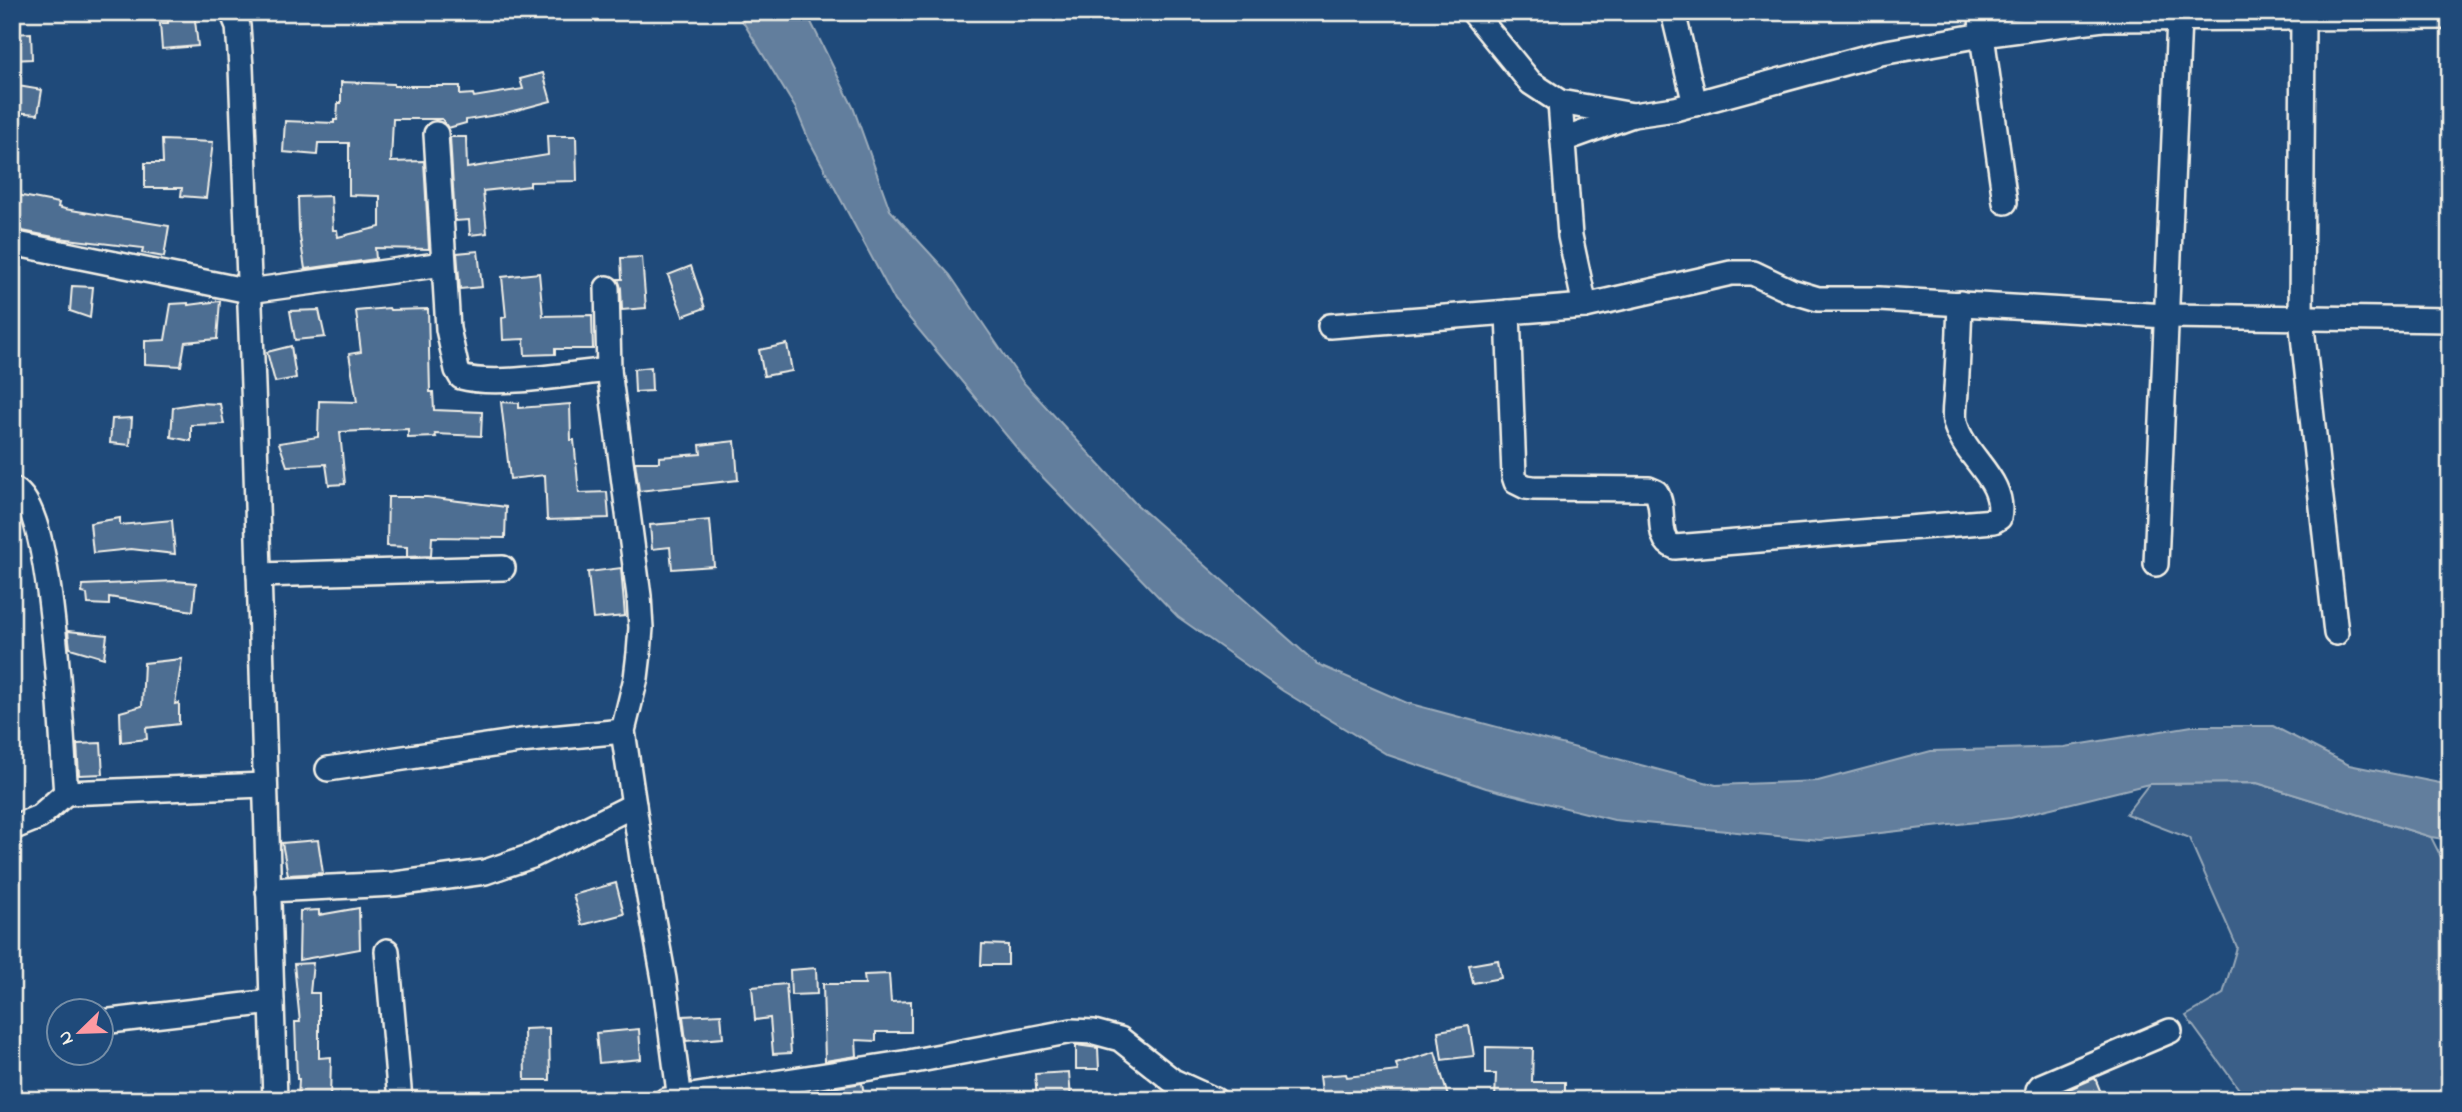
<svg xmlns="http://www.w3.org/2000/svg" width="2462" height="1112" font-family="'Indie Flower',sans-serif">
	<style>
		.green { fill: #3a5f88; stroke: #97a8b8; stroke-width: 2 }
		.water { fill: #627e9d; stroke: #9cacbb; stroke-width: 2 }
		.building { fill: #4d6e92; stroke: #f4f1e8; stroke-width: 2 }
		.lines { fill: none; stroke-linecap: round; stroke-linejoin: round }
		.minor-casing { stroke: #f4f1e8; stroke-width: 28 }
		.minor { stroke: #1f4a7a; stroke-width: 23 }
	</style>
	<rect width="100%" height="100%" fill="#1f4a7a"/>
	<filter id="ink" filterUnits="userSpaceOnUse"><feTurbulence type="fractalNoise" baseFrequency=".0143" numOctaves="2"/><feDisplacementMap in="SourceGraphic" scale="14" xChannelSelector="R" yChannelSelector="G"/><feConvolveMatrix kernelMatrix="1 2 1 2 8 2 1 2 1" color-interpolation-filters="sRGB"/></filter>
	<g filter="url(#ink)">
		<polygon class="green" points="2257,783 2431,837 2450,875 2450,1100 2348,1100 2344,1095 2244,1096 2186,1016 2223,994 2237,947 2189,838 2126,814 2149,784"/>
		<polygon class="water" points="737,12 806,12 853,107 890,210 950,275 1022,381 1135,503 1317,664 1407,703 1716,785 1818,781 1931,751 2064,747 2192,726 2273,726 2349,765 2450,785 2450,840 2431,837 2257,783 2149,784 2011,818 1820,840 1614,820 1486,788 1388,755 1283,691 1178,617 1030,464 895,301 808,138 796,109"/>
		<g class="building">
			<polygon points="168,12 194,12 198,46 162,49 160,23 168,23"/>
			<polygon points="31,33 32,59 12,60 12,34"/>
			<polygon points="543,73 551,101 502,114 466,120 466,123 448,128 442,119 393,119 391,162 424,161 429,249 375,248 376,259 305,269 299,230 298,197 331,196 333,230 337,230 338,237 380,227 380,196 349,195 349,143 318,143 317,155 283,152 285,121 334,123 334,120 337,120 338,103 341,103 341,82 394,84 394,86 460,86 460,95 473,94 474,97 523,89 520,79"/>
			<polygon points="12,85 42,90 38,114 12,112"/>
			<polygon points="547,136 576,136 577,181 530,182 530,186 483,191 487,233 470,235 469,220 455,221 450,137 466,137 467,168 548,155"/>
			<polygon points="162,140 213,142 206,198 181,196 182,188 145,188 145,163 163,163"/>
			<polygon points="12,194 59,203 58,207 65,209 169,226 164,257 142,253 143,248 59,238 12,229"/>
			<polygon points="478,251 482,287 460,289 457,253"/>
			<polygon points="642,257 646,308 622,310 621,288 618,279 622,279 621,258"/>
			<polygon points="691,266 705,308 683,316 668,275"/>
			<polygon points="539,273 543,316 592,315 593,349 555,349 555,354 525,355 524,339 503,340 502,318 506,317 502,277"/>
			<polygon points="72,286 93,287 90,318 70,311"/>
			<polygon points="220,301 217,339 185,342 181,366 145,364 145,341 165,340 171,304 188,303 188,305"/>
			<polygon points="389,308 390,310 428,309 430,392 433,392 434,410 482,412 481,436 435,434 436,437 408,438 408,429 340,432 345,484 329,485 326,464 287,466 279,443 318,437 319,401 357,402 349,354 361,352 356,311"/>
			<polygon points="319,310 325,337 295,340 290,311"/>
			<polygon points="787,344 792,371 764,376 759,350"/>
			<polygon points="291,346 296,378 275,382 267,352"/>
			<polygon points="651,367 652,391 635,392 634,369"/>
			<polygon points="501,402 519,403 519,408 570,404 571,440 574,440 579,493 607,492 609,518 547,520 545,475 510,479"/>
			<polygon points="198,403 220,404 224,424 191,425 191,441 171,437 173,407"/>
			<polygon points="132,418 130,445 110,443 112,419"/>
			<polygon points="735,441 738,480 639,491 635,462 659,462 659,457 701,454 700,445"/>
			<polygon points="388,497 427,497 506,507 505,538 432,537 431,556 407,557 407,547 387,546"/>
			<polygon points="120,518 120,525 172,520 175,554 131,549 93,553 90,523"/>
			<polygon points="710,520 714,566 672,569 670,547 652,549 650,525"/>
			<polygon points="621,568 625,616 593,619 588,572"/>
			<polygon points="175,581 196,583 193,611 109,597 109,605 88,604 87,594 82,593 83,585"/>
			<polygon points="68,631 107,635 104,658 70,648"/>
			<polygon points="182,659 175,704 179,703 179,724 146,728 147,739 121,742 120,712 142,706 144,663"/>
			<polygon points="101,743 103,774 79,775 77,744"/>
			<polygon points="318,840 323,873 288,875 282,843"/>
			<polygon points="616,883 624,914 582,925 573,895"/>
			<polygon points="359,908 360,949 299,960 300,911 319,910 319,915"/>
			<polygon points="982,944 1008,945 1008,965 981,965"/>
			<polygon points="1498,960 1501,978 1473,983 1469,965"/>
			<polygon points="313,963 310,993 319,993 319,1058 331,1057 330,1100 298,1100 299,1079 297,1079 295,1022 300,1022 294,964"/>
			<polygon points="816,968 817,994 791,995 790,970"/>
			<polygon points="889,974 891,1002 911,1001 911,1032 876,1032 876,1041 856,1040 857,1056 825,1061 823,984 865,984 864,975"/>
			<polygon points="786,984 791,1053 773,1054 770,1018 755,1020 752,987"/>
			<polygon points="721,1014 723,1038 686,1041 683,1016"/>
			<polygon points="1469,1026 1474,1056 1442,1060 1438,1031"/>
			<polygon points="549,1028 550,1080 525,1080 524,1029"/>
			<polygon points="639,1029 641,1059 599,1063 596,1033"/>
			<polygon points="1076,1045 1098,1048 1099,1069 1076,1069"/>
			<polygon points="1486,1047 1533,1048 1532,1082 1565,1082 1565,1100 1495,1100 1496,1074 1486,1074"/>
			<polygon points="1435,1052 1449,1100 1323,1100 1320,1076 1346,1074 1347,1077 1398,1071 1396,1064"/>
			<polygon points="1069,1072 1071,1100 1037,1100 1035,1074"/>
			<polygon points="2095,1078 2104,1100 2051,1100 2051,1097"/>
			<polygon points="862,1083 865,1100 827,1100 826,1089"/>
		</g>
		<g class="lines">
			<defs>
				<g id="minor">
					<polyline points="232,12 238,26 241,67 255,439 275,1100"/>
					<polyline points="1473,12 1531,83 1560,102 1633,115 1675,109 1881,53 1982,35 2103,19 2450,17"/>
					<polyline points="1673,12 1695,104"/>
					<polyline points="1981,12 1982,35 2005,202"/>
					<polyline points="2303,17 2301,318 2336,633"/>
					<polyline points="1560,102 1570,236 1585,306"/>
					<path d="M436,134L448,329L457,370L461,377C495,387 570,374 609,370"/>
					<polyline points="1563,140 1630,116"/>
					<polyline points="12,243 249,291 443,264"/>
					<polyline points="607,288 609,370 639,596 641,628 639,653 636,678 623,731 642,859 664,979 680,1100"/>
					<path d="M1508,312L1514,476L1516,482L1526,487L1533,488L1649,489L1656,492C1667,509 1654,540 1675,547L1994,521L1999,518C2007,479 1963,457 1955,422C1953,413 1956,400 1956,390C1958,361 1959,332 1960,303"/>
					<polyline points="1330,326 1585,306 1731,273 1753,273 1791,291 1818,299 1879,299 2166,316 2450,320"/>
					<path d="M12,489C56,502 61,745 66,793L265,785"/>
					<polyline points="2156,564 2179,18"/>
					<polyline points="259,575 503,568"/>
					<polyline points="328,769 520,741 623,731"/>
					<polyline points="12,828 39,817 66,793"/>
					<polyline points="268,890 395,884 485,872 532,856 634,805"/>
					<polyline points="387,951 400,1100"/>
					<polyline points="102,1022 272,1002"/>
					<polyline points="666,1100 909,1062 1072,1031 1094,1032 1120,1039 1173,1081 1215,1100"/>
					<polyline points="2037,1100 2038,1090 2041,1086 2170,1031"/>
				</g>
			</defs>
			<use href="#minor" class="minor-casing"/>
			<use href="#minor" class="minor"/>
		</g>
	</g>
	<rect width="2462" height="1112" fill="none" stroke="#1f4a7a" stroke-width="42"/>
	<rect x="21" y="21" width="2420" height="1070" fill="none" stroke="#f4f1e8" stroke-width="2.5" filter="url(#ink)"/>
	<g transform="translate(80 1032) rotate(247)"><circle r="33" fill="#1f4a7a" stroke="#748da6" stroke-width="2"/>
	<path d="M0-5L12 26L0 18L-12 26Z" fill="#ff9aa2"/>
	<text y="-10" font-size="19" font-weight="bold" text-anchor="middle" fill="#f4f1e8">N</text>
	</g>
</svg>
